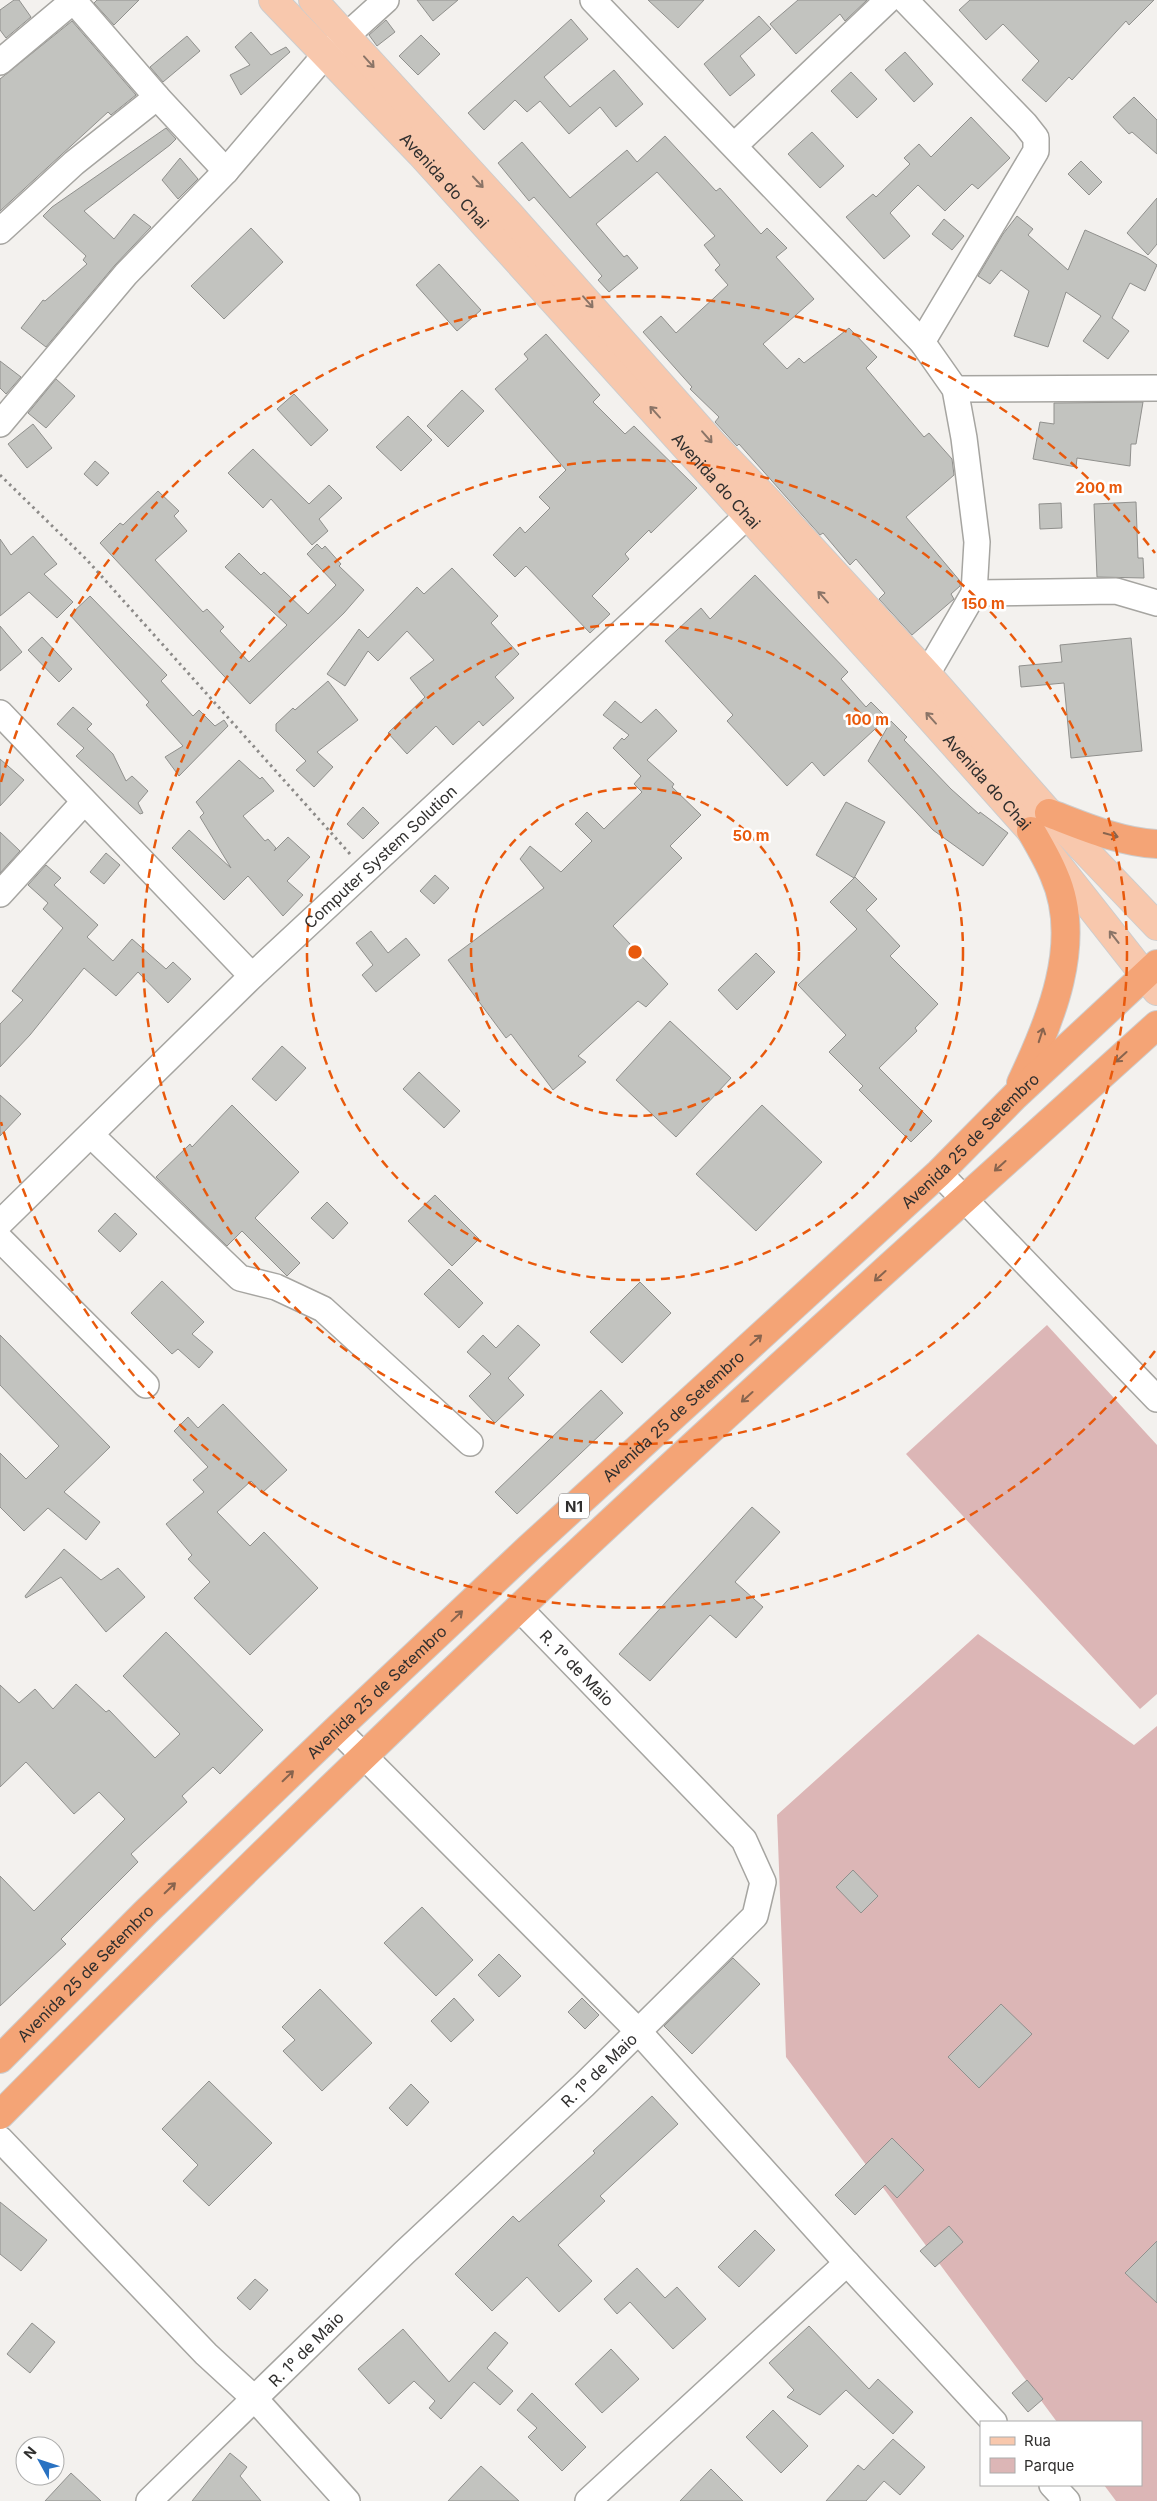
<svg xmlns="http://www.w3.org/2000/svg" width="1157" height="2501" font-family="Inter,sans-serif">
	<style>
		.green { fill: #dcb6b6 }
		.building { fill: #c2c3bf; stroke: #90908d }
		.lines { fill: none; stroke-linecap: round; stroke-linejoin: round }
		.minor-casing { stroke: #a6a5a1; stroke-width: 28 }
		.major-casing { stroke: #cdcdcd; stroke-width: 30 }
		.highway-casing { stroke: #cdcdcd; stroke-width: 30 }
		.path { stroke: #8c8a88; stroke-width: 3; stroke-dasharray: 2.5 4; stroke-linecap: butt }
		.minor { stroke: #fff; stroke-width: 25 }
		.major { stroke: #f8c8ad; stroke-width: 28 }
		.highway { stroke: #f4a476; stroke-width: 28 }
		.oneway { stroke: #8a7467 }
		.oneway2 { stroke: #88644e }
		.ring { fill: none; stroke: #e8590c; stroke-width: 2.5; stroke-dasharray: 9 6 }
		.labels { text-anchor: middle; dominant-baseline: central; stroke-width: 5; stroke-linejoin: round; paint-order: stroke }
		.shield { fill: #fff; stroke: #6e6d6d; stroke-width: 1 }
		.shield-label { font-size: 15px; font-weight: bold; fill: #302f2e }
		.street-label { font-size: 16px; fill: #302f2e; stroke: #fff }
		.centre { fill: #e8590c; stroke: #fff; stroke-width: 2.5 }
		.ring-label { font-size: 15px; text-anchor: middle; font-weight: bold; fill: #e8590c; stroke: #fff; stroke-width: 5; stroke-linejoin: round; paint-order: stroke }
	</style>
	<rect width="100%" height="100%" fill="#f3f1ee"/>
	<g class="green">
		<polygon points="1047,1325 1157,1445 1157,1694 1140,1709 906,1454"/>
		<polygon points="978,1634 1134,1745 1157,1726 1157,2501 1116,2501 1104,2485 1141,2485 1141,2422 1057,2422 786,2057 777,1815"/>
	</g>
	<g class="building">
		<polygon points="14,0 19,0 31,17 6,38 0,30 0,10"/>
		<polygon points="97,0 139,0 114,25 94,3"/>
		<polygon points="417,0 458,0 433,21"/>
		<polygon points="648,0 704,0 678,28"/>
		<polygon points="798,0 867,0 845,21 840,14 796,54 770,24"/>
		<polygon points="970,0 1154,0 1129,25 1126,21 1072,80 1069,77 1046,102 1022,80 1039,61 1003,24 986,40 959,10"/>
		<polygon points="759,16 771,29 740,56 755,75 730,96 704,64"/>
		<polygon points="571,19 588,39 544,77 570,107 614,70 643,104 616,127 600,107 569,134 540,101 527,112 515,100 484,130 468,113"/>
		<polygon points="386,20 395,32 377,46 369,35"/>
		<polygon points="72,21 136,95 111,115 108,112 0,211 0,79"/>
		<polygon points="251,32 271,55 286,47 290,52 241,95 230,75 250,65 235,47"/>
		<polygon points="421,35 440,54 418,75 399,56"/>
		<polygon points="187,36 200,51 163,82 150,67"/>
		<polygon points="905,52 933,84 914,102 885,70"/>
		<polygon points="851,72 877,99 857,118 831,91"/>
		<polygon points="1134,97 1157,120 1157,154 1132,132 1129,134 1113,117"/>
		<polygon points="971,117 1010,158 978,189 972,184 945,211 918,185 890,213 910,236 884,259 846,217 873,194 876,197 910,164 904,158 919,144 931,157"/>
		<polygon points="166,128 176,139 170,145 84,211 114,239 134,214 151,227 115,265 46,347 21,328 43,300 45,301 87,264 83,260 86,256 43,216 52,207"/>
		<polygon points="812,132 844,166 820,188 788,154"/>
		<polygon points="665,136 716,191 720,188 761,234 767,228 787,248 776,257 814,299 763,344 787,369 799,358 804,363 849,328 877,357 866,368 924,437 929,433 952,459 954,475 906,517 960,581 960,586 951,594 954,599 912,635 879,599 885,593 856,559 850,565 823,533 820,535 739,444 737,446 715,422 719,417 690,389 692,387 643,332 661,316 676,333 728,285 715,270 720,265 704,245 715,236 657,172 596,224 624,257 627,255 638,268 609,292 598,280 602,276 534,197 529,201 498,163 522,142 570,198 627,150 637,162"/>
		<polygon points="180,158 198,179 178,199 162,180"/>
		<polygon points="1081,161 1102,182 1089,195 1068,174"/>
		<polygon points="1157,198 1157,244 1148,255 1127,233"/>
		<polygon points="1017,216 1033,229 1028,235 1068,270 1085,230 1146,257 1157,265 1145,291 1130,283 1112,318 1129,331 1108,359 1083,341 1101,316 1066,292 1048,347 1014,336 1029,291 1001,270 990,284 978,276 1003,234"/>
		<polygon points="944,219 964,236 952,250 932,234"/>
		<polygon points="251,228 283,262 224,319 191,286"/>
		<polygon points="439,264 481,310 457,331 416,285"/>
		<polygon points="546,334 600,395 593,402 625,434 634,426 697,488 651,533 649,530 625,554 629,559 592,596 610,614 590,633 526,566 515,577 493,555 520,527 525,533 550,508 539,497 566,470 495,389 528,359 524,354"/>
		<polygon points="0,361 21,377 6,394 0,388"/>
		<polygon points="56,379 75,396 46,428 28,413"/>
		<polygon points="462,390 484,411 448,447 427,426"/>
		<polygon points="294,394 328,430 311,446 277,409"/>
		<polygon points="1143,402 1136,444 1131,444 1130,466 1077,458 1076,467 1033,459 1040,422 1054,424 1054,403"/>
		<polygon points="408,416 432,440 401,471 376,447"/>
		<polygon points="33,424 52,448 27,468 8,444"/>
		<polygon points="253,449 309,504 329,485 342,498 319,519 328,531 312,545 271,499 263,508 228,473"/>
		<polygon points="95,461 109,473 97,486 84,474"/>
		<polygon points="158,491 179,511 174,516 187,531 155,560 203,612 207,609 224,627 220,631 249,662 287,625 225,567 239,553 261,575 264,572 308,614 336,585 307,554 317,544 322,549 325,546 341,564 339,566 364,590 344,613 250,704 100,543 120,523 123,525"/>
		<polygon points="1136,502 1138,558 1143,558 1144,578 1097,577 1094,504"/>
		<polygon points="1061,503 1062,528 1040,529 1039,504"/>
		<polygon points="33,536 57,564 44,574 73,602 57,618 29,592 0,616 0,539 11,555"/>
		<polygon points="452,568 498,616 491,623 519,654 495,677 514,698 483,726 479,721 453,745 436,726 407,754 388,733 425,697 410,678 434,660 407,631 378,661 368,651 345,686 327,674 359,629 368,638 417,587 424,594"/>
		<polygon points="755,575 848,672 841,679 866,707 871,702 887,718 824,776 812,762 787,786 727,721 733,715 665,641 701,608 710,619"/>
		<polygon points="90,596 167,675 161,681 193,716 199,710 215,726 224,720 228,726 179,776 165,757 183,746 146,705 149,702 70,615"/>
		<polygon points="0,626 22,652 0,671"/>
		<polygon points="42,637 72,669 59,682 28,650"/>
		<polygon points="1131,638 1142,751 1071,758 1064,683 1021,687 1019,666 1062,662 1060,645"/>
		<polygon points="328,681 358,720 317,752 333,767 314,787 296,770 306,761 276,731 276,724 293,708 295,710"/>
		<polygon points="615,701 641,723 656,709 677,731 647,760 674,784 672,787 701,815 670,846 682,858 613,926 668,984 646,1007 638,1001 578,1056 586,1062 553,1090 511,1034 506,1038 448,960 544,888 520,859 530,846 561,872 592,841 575,824 587,812 604,829 642,792 634,784 641,776 613,748 622,738 624,740 629,735 603,715"/>
		<polygon points="73,707 92,724 87,729 113,754 126,781 132,776 148,791 138,803 143,813 140,814 76,756 84,748 57,724"/>
		<polygon points="891,721 907,737 904,740 951,789 979,814 980,812 1008,833 983,866 933,830 868,761"/>
		<polygon points="0,759 24,780 0,806"/>
		<polygon points="239,760 260,779 262,777 274,791 243,816 265,841 268,839 276,848 274,851 288,837 310,857 287,881 303,895 283,916 248,876 224,900 172,848 189,830 231,868 200,817 204,813 196,802"/>
		<polygon points="846,802 885,822 854,878 816,855"/>
		<polygon points="363,807 379,823 363,839 347,824"/>
		<polygon points="0,832 20,851 0,873"/>
		<polygon points="106,853 120,865 104,884 90,872"/>
		<polygon points="46,865 61,878 54,885 98,925 87,937 113,961 132,939 166,969 173,962 191,979 168,1003 138,972 116,996 84,968 30,1035 0,1067 0,1024 23,1000 12,991 63,928 43,909 48,903 28,885"/>
		<polygon points="435,875 449,888 434,904 420,891"/>
		<polygon points="855,877 877,899 866,910 900,946 890,956 938,1004 915,1028 917,1031 879,1068 932,1121 911,1142 859,1090 863,1086 829,1052 846,1035 798,985 857,929 830,902"/>
		<polygon points="371,931 388,953 406,938 420,955 376,992 362,975 373,965 356,943"/>
		<polygon points="756,953 775,972 737,1010 718,990"/>
		<polygon points="670,1021 731,1078 676,1137 616,1080"/>
		<polygon points="282,1046 306,1068 276,1101 252,1079"/>
		<polygon points="419,1072 460,1111 444,1128 403,1089"/>
		<polygon points="0,1095 21,1114 0,1136"/>
		<polygon points="232,1105 299,1172 255,1218 300,1263 287,1276 242,1231 227,1246 156,1177 190,1144 192,1147"/>
		<polygon points="762,1105 822,1162 756,1231 696,1174"/>
		<polygon points="435,1195 479,1239 452,1266 408,1221"/>
		<polygon points="327,1202 348,1223 333,1239 311,1218"/>
		<polygon points="115,1213 137,1234 120,1252 98,1231"/>
		<polygon points="449,1269 483,1303 459,1328 424,1294"/>
		<polygon points="162,1281 204,1322 192,1334 213,1352 199,1368 178,1349 172,1354 131,1313"/>
		<polygon points="640,1282 671,1313 622,1363 590,1332"/>
		<polygon points="518,1325 540,1345 508,1378 524,1395 495,1423 469,1396 491,1374 467,1352 483,1335 496,1348"/>
		<polygon points="0,1335 110,1447 64,1492 100,1522 86,1540 48,1508 24,1531 0,1507 0,1453 26,1479 59,1446 0,1385"/>
		<polygon points="601,1390 623,1413 517,1514 495,1492"/>
		<polygon points="223,1404 287,1470 262,1493 251,1481 217,1512 250,1546 264,1532 318,1588 250,1655 194,1598 210,1582 188,1559 192,1555 166,1524 204,1492 193,1480 208,1467 174,1431 188,1417 198,1428"/>
		<polygon points="752,1507 780,1532 735,1582 763,1607 736,1638 710,1615 650,1681 619,1654"/>
		<polygon points="64,1549 101,1580 118,1568 145,1597 106,1632 61,1577 26,1598 25,1596"/>
		<polygon points="166,1632 263,1730 220,1774 213,1767 182,1796 187,1802 131,1854 138,1862 61,1939 66,1944 0,2006 0,1876 34,1911 125,1819 99,1792 74,1814 26,1762 0,1787 0,1685 19,1703 35,1689 53,1709 76,1684 106,1712 109,1710 155,1758 180,1734 123,1676"/>
		<polygon points="853,1870 878,1896 861,1913 836,1887"/>
		<polygon points="422,1907 473,1960 436,1996 384,1943"/>
		<polygon points="499,1954 521,1976 499,1997 478,1975"/>
		<polygon points="733,1958 760,1984 692,2054 664,2026"/>
		<polygon points="320,1989 372,2043 322,2091 283,2051 295,2040 282,2027"/>
		<polygon points="454,1998 474,2020 451,2042 431,2021"/>
		<polygon points="582,1998 599,2015 585,2029 568,2012"/>
		<polygon points="1001,2004 1032,2034 979,2088 948,2057"/>
		<polygon points="209,2081 272,2143 209,2206 183,2181 198,2165 162,2129"/>
		<polygon points="411,2084 429,2102 407,2126 389,2108"/>
		<polygon points="652,2096 678,2124 600,2196 605,2201 558,2245 592,2281 559,2312 527,2277 492,2311 455,2274 513,2216 519,2222 595,2153 593,2151"/>
		<polygon points="892,2138 924,2170 897,2198 885,2185 855,2215 835,2195"/>
		<polygon points="0,2202 47,2240 21,2271 0,2254"/>
		<polygon points="949,2226 963,2242 935,2267 920,2251"/>
		<polygon points="755,2230 775,2250 739,2287 718,2267"/>
		<polygon points="1157,2241 1157,2303 1125,2273"/>
		<polygon points="637,2268 665,2298 677,2287 706,2319 673,2349 630,2302 617,2314 604,2299"/>
		<polygon points="255,2279 268,2290 250,2310 237,2298"/>
		<polygon points="32,2323 55,2342 30,2373 7,2354"/>
		<polygon points="809,2326 869,2389 878,2379 913,2412 893,2434 846,2390 820,2415 787,2397 794,2390 769,2363"/>
		<polygon points="403,2329 449,2382 495,2332 508,2343 487,2368 513,2391 500,2405 474,2382 441,2419 429,2408 435,2401 414,2381 389,2404 358,2369"/>
		<polygon points="611,2349 639,2379 602,2413 575,2384"/>
		<polygon points="1027,2380 1043,2399 1028,2412 1012,2393"/>
		<polygon points="532,2393 586,2447 562,2471 528,2437 537,2428 517,2410"/>
		<polygon points="773,2410 808,2446 781,2473 746,2437"/>
		<polygon points="893,2439 925,2467 900,2495 884,2481 866,2501 826,2501 858,2465 864,2470"/>
		<polygon points="230,2453 247,2467 240,2476 261,2501 192,2501"/>
		<polygon points="481,2466 519,2501 448,2501"/>
		<polygon points="711,2469 743,2501 680,2501"/>
		<polygon points="71,2473 101,2501 45,2501"/>
	</g>
	<g class="lines">
		<defs>
			<g id="minor">
				<polyline points="593,0 922,342 955,389 964,438 977,542 974,593 927,674"/>
				<polyline points="905,0 1025,124 1036,138 1036,151 922,342"/>
				<polyline points="0,62 73,1"/>
				<polyline points="157,97 226,171"/>
				<polyline points="735,145 888,0"/>
				<polyline points="0,231 74,163 157,97 73,0"/>
				<polyline points="955,389 1157,388"/>
				<polyline points="0,424 126,274 226,171 325,55 386,0"/>
				<polyline points="974,593 1116,591 1157,603"/>
				<polyline points="0,713 252,976"/>
				<polyline points="0,894 84,802"/>
				<polyline points="91,1135 240,1278 276,1287 323,1309 470,1443"/>
				<polyline points="939,1173 1157,1399"/>
				<path id="s1" d="M0,1223L252,976L762,502"/>
				<polyline points="0,1239 146,1385"/>
				<polyline points="337,1729 639,2032 847,2263 994,2422"/>
				<polyline points="0,2139 206,2354 255,2399 347,2501"/>
				<polyline points="1052,2485 1067,2501"/>
				<polyline points="149,2501 404,2253 584,2085 755,1916 763,1882 744,1840 519,1608"/>
				<polyline points="588,2501 847,2263"/>
			</g>
			<g id="major">
				<path id="s2" d="M273,0L421,154L909,694L1031,831L1157,991"/>
				<polyline points="313,0 509,214 714,445 766,499 927,674 1049,813 1157,926"/>
			</g>
			<g id="highway">
				<path d="M1049,813C1083,826 1119,842 1157,844"/>
				<path d="M1021,1083C1050,1022 1084,942 1054,875C1048,860 1039,845 1031,831"/>
				<path id="s3" d="M0,2059L146,1912L337,1729L528,1549L939,1173L1015,1096L1157,964"/>
				<path d="M0,2115C182,1931 367,1751 555,1574C753,1388 956,1207 1157,1025"/>
			</g>
		</defs>
		<use href="#minor" class="minor-casing"/>
		<use href="#major" class="major-casing"/>
		<use href="#highway" class="highway-casing"/>
		<polyline class="path" points="0,475 87,560 350,854"/>
		<use href="#minor" class="minor"/>
		<use href="#major" class="major"/>
		<use href="#highway" class="highway"/>
	</g>
	<defs><path id="oneway-shaft" d="M-6 0H5M1.5-3L5.5 0L1.5 3" fill="none" stroke-width="1.6" stroke-linecap="round" stroke-linejoin="round" transform="scale(1.25)"/></defs>
	<g class="oneway">
		<use href="#oneway-shaft" transform="translate(369 62) rotate(48)"/>
		<use href="#oneway-shaft" transform="translate(478 182) rotate(47)"/>
		<use href="#oneway-shaft" transform="translate(588 302) rotate(49)"/>
		<use href="#oneway-shaft" transform="translate(655 412) rotate(-132)"/>
		<use href="#oneway-shaft" transform="translate(707 437) rotate(49)"/>
		<use href="#oneway-shaft" transform="translate(823 597) rotate(-132)"/>
		<use href="#oneway-shaft" transform="translate(931 718) rotate(-132)"/>
		<use href="#oneway-shaft" transform="translate(1114 937) rotate(-128)"/>
	</g>
	<g class="oneway2">
		<use href="#oneway-shaft" transform="translate(1111 835) rotate(15)"/>
		<use href="#oneway-shaft" transform="translate(1041 1035) rotate(-72)"/>
		<use href="#oneway-shaft" transform="translate(1121 1057) rotate(138)"/>
		<use href="#oneway-shaft" transform="translate(1000 1166) rotate(138)"/>
		<use href="#oneway-shaft" transform="translate(880 1276) rotate(138)"/>
		<use href="#oneway-shaft" transform="translate(756 1340) rotate(-42)"/>
		<use href="#oneway-shaft" transform="translate(747 1397) rotate(138)"/>
		<use href="#oneway-shaft" transform="translate(457 1616) rotate(-43)"/>
		<use href="#oneway-shaft" transform="translate(288 1776) rotate(-44)"/>
		<use href="#oneway-shaft" transform="translate(170 1888) rotate(-44)"/>
	</g>
	<g class="ring">
		<circle cx="635" cy="952" r="164"/>
		<circle cx="635" cy="952" r="328"/>
		<circle cx="635" cy="952" r="492"/>
		<path d="M1155 1351A656 656 0 0 1 1 1122M1 782A656 656 0 0 1 1155 553"/>
	</g>
	<g class="labels">
		<rect class="shield" x="559" y="1493.5" width="30" height="25" rx="4"/>
		<g class="shield-label">
			<text x="574" y="1506">N1</text>
		</g>
		<g class="street-label">
			<text stroke="none"><textPath href="#s2" startOffset="249">Avenida do Chai</textPath></text>
			<text stroke="none"><textPath href="#s2" startOffset="654">Avenida do Chai</textPath></text>
			<text stroke="none"><textPath href="#s2" startOffset="1059">Avenida do Chai</textPath></text>
			<text stroke="none"><textPath href="#s1" startOffset="528">Computer System Solution</textPath></text>
			<text stroke="none"><textPath href="#s3" startOffset="1336">Avenida 25 de Setembro</textPath></text>
			<text stroke="none"><textPath href="#s3" startOffset="931">Avenida 25 de Setembro</textPath></text>
			<text transform="translate(577 1668) rotate(46)">R. 1º de Maio</text>
			<text stroke="none"><textPath href="#s3" startOffset="526">Avenida 25 de Setembro</textPath></text>
			<text stroke="none"><textPath href="#s3" startOffset="121">Avenida 25 de Setembro</textPath></text>
			<text transform="translate(599 2070) rotate(-44)">R. 1º de Maio</text>
			<text transform="translate(306 2349) rotate(-45)">R. 1º de Maio</text>
		</g>
	</g>
	<circle cx="635" cy="952" r="8" class="centre"/>
	<g class="ring-label">
		<text x="1099" y="493">200 m</text>
		<text x="983" y="609">150 m</text>
		<text x="867" y="725">100 m</text>
		<text x="751" y="841">50 m</text>
	</g>
	<rect x="980" y="2421" width="162" height="65" fill="#ffffff" stroke="#acacab"/>
	<rect x="990" y="2437" width="25" height="8" fill="#f8c8ad" stroke="#acacab"/>
	<text x="1024" y="2446" font-size="15" fill="#302f2e">Rua</text>
	<rect x="990" y="2458" width="25" height="15" fill="#dcb6b6" stroke="#acacab"/>
	<text x="1024" y="2471" font-size="15" fill="#302f2e">Parque</text>
	<g transform="translate(40 2461) rotate(310)"><circle r="24" fill="#ffffff" stroke="#acacab"/>
	<path d="M0-4L9 19L0 12L-9 19Z" fill="#2972c2"/>
	<text y="-8" font-size="14" font-weight="bold" text-anchor="middle" fill="#302f2e">N</text>
	</g>
</svg>
